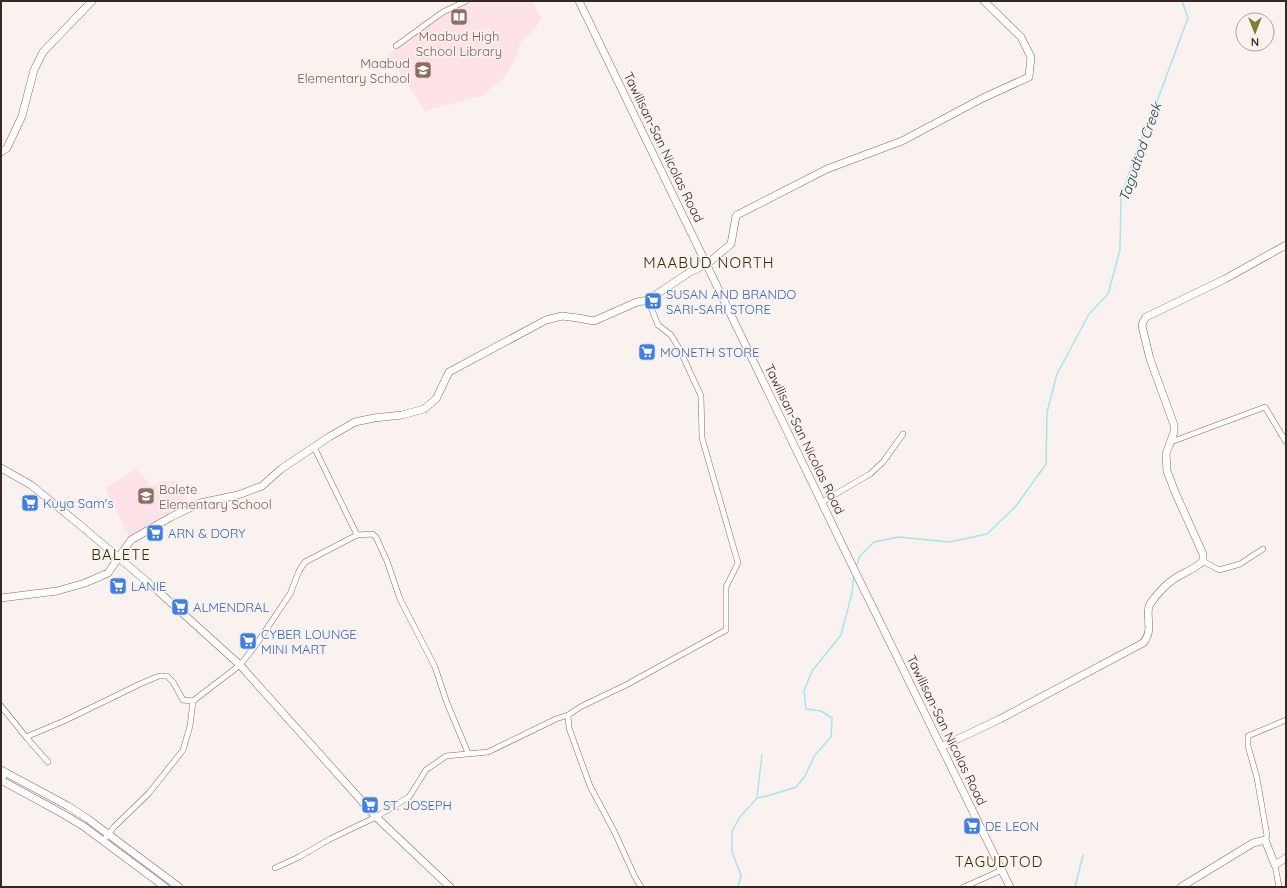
<svg xmlns="http://www.w3.org/2000/svg" width="1287" height="888" font-family="Quicksand,sans-serif">
	<style>
		.education { fill: #fde2e8 }
		.lines { fill: none; stroke-linecap: round; stroke-linejoin: round }
		.stream { stroke: #a8e4ec; stroke-width: 1.5 }
		.street-casing { stroke: #886a5d; stroke-width: 6 }
		.secondary-casing { stroke: #886a5d; stroke-width: 8 }
		.street { stroke: #fff; stroke-width: 5 }
		.secondary { stroke: #fff; stroke-width: 7 }
		.labels { text-anchor: middle; dominant-baseline: central; stroke-width: 3; stroke-linejoin: round; paint-order: stroke }
		.education-label { font-size: 13px; fill: #785e54; stroke: #faf2ef }
		.street-label { font-size: 13px; fill: #362923; stroke: #faf2ef }
		.shop-label { font-size: 13px; fill: #366cbe; stroke: #faf2ef; text-anchor: start }
		.water-label { font-size: 14px; font-style: italic; fill: #0e454b; stroke: #faf2ef }
		.quarter-label { font-size: 15px; letter-spacing: 1px; fill: #2d3006; stroke: #faf2ef }
	</style>
	<rect width="100%" height="100%" fill="#faf2ef"/>
	<g class="education">
		<polygon points="469,1 532,1 542,19 532,32 521,42 515,60 501,81 481,96 425,111 388,54 439,19"/>
		<polygon points="136,469 151,486 161,481 177,481 186,504 129,537 105,488"/>
	</g>
	<g class="lines">
		<g class="stream">
			<polyline points="856,567 860,556 874,542 898,537 949,542 987,534 1016,506 1046,464 1047,412 1057,374 1089,314 1108,294 1120,250 1121,197 1136,153 1156,104 1188,18 1182,1"/>
			<polyline points="757,797 762,755"/>
			<polyline points="738,887 741,875 732,852 732,831 740,817 757,798 771,795 796,787 805,776 815,755 831,737 832,718 821,711 806,709 804,691 812,671 841,635 852,593 854,574"/>
			<polyline points="1075,887 1083,855"/>
		</g>
		<defs>
			<g id="street">
				<polyline points="396,46 443,12 466,1"/>
				<polyline points="1171,442 1265,407 1286,442"/>
				<polyline points="822,502 870,474 883,462 903,434"/>
				<polyline points="357,535 372,534 376,537 387,561 400,599 435,667 447,703 468,753"/>
				<polyline points="1203,561 1219,570 1240,564 1263,549"/>
				<polyline points="1,706 26,737 64,721 140,684 159,676 167,676 173,682 183,700 193,701"/>
				<polyline points="26,737 48,762"/>
				<polyline points="1265,840 1267,836 1257,778 1248,746 1248,736 1286,720"/>
				<polyline points="103,841 114,827 149,793 183,750 190,726 193,701 240,665 255,646 290,594 299,571 305,562 357,535 314,447"/>
				<polyline points="1275,865 1279,887"/>
				<polyline points="275,868 299,857 330,839 376,817 409,797 426,770 446,756 488,752 556,719 568,715"/>
				<polyline points="641,887 635,877 615,833 590,786 569,728 568,715 582,706 626,685 726,630 726,587 738,563 702,438 701,396 680,350 671,335 658,325 648,300"/>
				<polyline points="964,887 1002,870"/>
			</g>
			<g id="secondary">
				<polyline points="579,1 850,561 1010,887"/>
				<polyline points="1,152 7,148 22,116 34,70 43,52 92,1"/>
				<polyline points="1,468 31,485 80,525 158,591 240,665 376,817 450,887"/>
				<polyline points="1,598 57,591 85,583 108,573 119,557 131,540 171,517 200,503 238,495 262,486 281,469 329,437 355,422 374,418 402,415 424,409 436,399 449,372 546,320 562,316 578,318 594,321 637,302 648,300 690,272 707,264 731,244 736,216 739,214 827,169 902,141 983,98 1029,77 1031,57 1021,37 984,1"/>
				<path d="M941,747L1000,719L1143,643C1155,630 1144,614 1150,604C1156,595 1167,583 1177,577C1186,572 1196,568 1203,561V554L1175,492L1167,471L1166,454L1174,432V425L1150,359L1142,326L1143,322L1146,317L1225,279L1286,245"/>
				<polyline points="1,770 68,806 88,819 179,887"/>
				<polyline points="5,772 1,780 63,814 83,826 165,887"/>
				<polyline points="1181,887 1253,843 1265,840 1275,865 1286,858"/>
			</g>
		</defs>
		<use href="#street" class="street-casing"/>
		<use href="#secondary" class="secondary-casing"/>
		<use href="#street" class="street"/>
		<use href="#secondary" class="secondary"/>
	</g>
	<defs>
		<symbol id="library-square" viewBox="-11 -11 22 22"><rect x="-9" y="-9" width="18" height="18" rx="4" fill="#8d6e63" stroke="#faf2ef"/><path d="M-6-4Q-3-5.5-.7-3.5V5Q-3 3-6 4ZM6-4Q3-5.5 .7-3.5V5Q3 3 6 4Z" fill="#fff"/></symbol>
		<symbol id="school-square" viewBox="-11 -11 22 22"><rect x="-9" y="-9" width="18" height="18" rx="4" fill="#8d6e63" stroke="#faf2ef"/><path d="M0-5L7-2L0 1L-7-2ZM-4 1L0 2.5L4 1V4Q0 6-4 4Z" fill="#fff"/></symbol>
		<symbol id="supermarket-square" viewBox="-11 -11 22 22"><rect x="-9" y="-9" width="18" height="18" rx="4" fill="#3f7fe0" stroke="#faf2ef"/><path d="M-6-5.5h2.5l.6 2H6L4.5 2H-2.5L-4.4-4H-6ZM-1.5 3.2a1.3 1.3 0 1 0 .1 0ZM3 3.2a1.3 1.3 0 1 0 .1 0Z" fill="#fff"/></symbol>
	</defs>
	<g fill-rule="evenodd">
		<use href="#library-square" x="449" y="7" width="20" height="20"/>
		<use href="#school-square" x="413" y="60" width="20" height="20"/>
		<use href="#supermarket-square" x="643" y="291" width="20" height="20"/>
		<use href="#supermarket-square" x="637" y="342" width="20" height="20"/>
		<use href="#school-square" x="136" y="486" width="20" height="20"/>
		<use href="#supermarket-square" x="20" y="493" width="20" height="20"/>
		<use href="#supermarket-square" x="145" y="523" width="20" height="20"/>
		<use href="#supermarket-square" x="108" y="576" width="20" height="20"/>
		<use href="#supermarket-square" x="170" y="597" width="20" height="20"/>
		<use href="#supermarket-square" x="238" y="631" width="20" height="20"/>
		<use href="#supermarket-square" x="360" y="795" width="20" height="20"/>
		<use href="#supermarket-square" x="962" y="816" width="20" height="20"/>
	</g>
	<g class="labels">
		<g class="education-label">
			<text x="459" y="36">Maabud High<tspan x="459" dy="15">School Library</tspan></text>
			<text x="410" y="63" text-anchor="end">Maabud<tspan x="410" dy="15">Elementary School</tspan></text>
			<text x="159" y="489" text-anchor="start">Balete<tspan x="159" dy="15">Elementary School</tspan></text>
		</g>
		<g class="street-label">
			<text transform="translate(664 147) rotate(64)">Tawilisan-San Nicolas Road</text>
			<text transform="translate(805 439) rotate(64)">Tawilisan-San Nicolas Road</text>
			<text transform="translate(947 730) rotate(64)">Tawilisan-San Nicolas Road</text>
		</g>
		<g class="shop-label">
			<text x="666" y="294">SUSAN AND BRANDO<tspan x="666" dy="15">SARI-SARI STORE</tspan></text>
			<text x="660" y="352">MONETH STORE</text>
			<text x="43" y="503">Kuya Sam's</text>
			<text x="168" y="533">ARN &amp; DORY</text>
			<text x="131" y="586">LANIE</text>
			<text x="193" y="607">ALMENDRAL</text>
			<text x="261" y="634">CYBER LOUNGE<tspan x="261" dy="15">MINI MART</tspan></text>
			<text x="383" y="805">ST. JOSEPH</text>
			<text x="985" y="826">DE LEON</text>
		</g>
		<g class="water-label">
			<text transform="translate(1140 152) rotate(-71)">Tagudtod Creek</text>
		</g>
		<g class="quarter-label">
			<text x="709" y="262">MAABUD NORTH</text>
			<text x="121" y="554">BALETE</text>
			<text x="999" y="861">TAGUDTOD</text>
		</g>
	</g>
	<rect width="1287" height="888" fill="none" stroke="#362923" stroke-width="4"/>
	<g transform="translate(1255 32) rotate(180)"><circle r="19" fill="#faf2ef" stroke="#aca29d"/>
	<path d="M0-3L7 15L0 10L-7 15Z" fill="#7c822d"/>
	<text y="-6" font-size="11" font-weight="bold" text-anchor="middle" fill="#362923">N</text>
	</g>
</svg>
